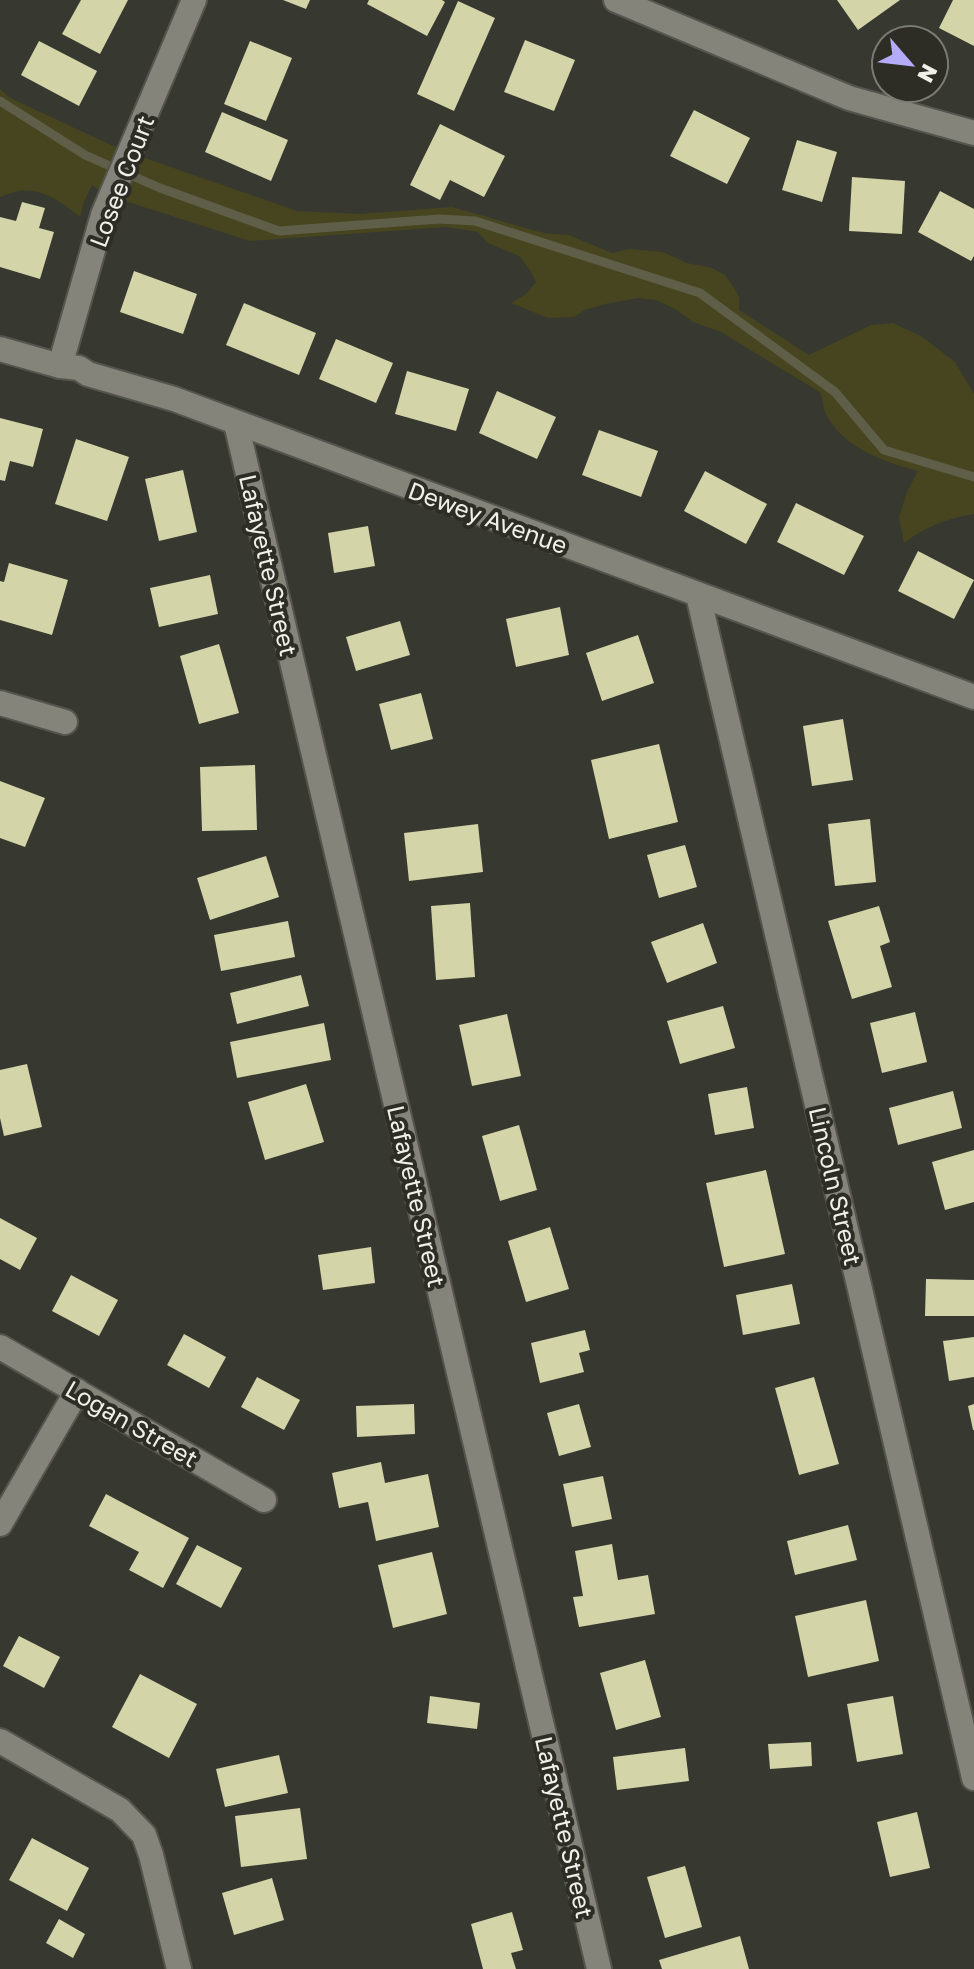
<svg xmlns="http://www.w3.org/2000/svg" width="974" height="1969" font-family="'Golos Text',sans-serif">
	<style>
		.green { fill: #46451f }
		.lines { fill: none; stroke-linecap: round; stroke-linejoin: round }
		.stream { stroke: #5f5e48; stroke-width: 9 }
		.building { fill: #d3d4a7 }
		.street-casing { stroke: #55554f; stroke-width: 28 }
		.street { stroke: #84847b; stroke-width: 24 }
		.labels { text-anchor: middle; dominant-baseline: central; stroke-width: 8; stroke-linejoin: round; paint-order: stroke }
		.street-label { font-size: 24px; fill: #f0f0eb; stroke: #2d2d26 }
	</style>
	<rect width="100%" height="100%" fill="#373830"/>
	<path class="green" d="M0,89L10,98L122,150L297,211L359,214L452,207L543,233L569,235L612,253L629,249L663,252L687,263L712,268L725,275L735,289L739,298V310L809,355L871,325L893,323L921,336L955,362L974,394V514C948,518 925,527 904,543L899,517L907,492L918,471C884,462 841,447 825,412C823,406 822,399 821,393L721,332L693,322L677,310L656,300L638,298L605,304L585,310L574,317L548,318L511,303L526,294L536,282L530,270L519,256L488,243L478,232L447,227L250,241L106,195L92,185L84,202L80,217C63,203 42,188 19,191C13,192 6,195 0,197Z"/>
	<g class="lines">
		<polyline class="stream" points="0,101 85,155 160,188 279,231 439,219 475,221 700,293 835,392 884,450 974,477"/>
	</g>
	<g class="building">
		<polygon points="81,0 128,0 100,54 62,34"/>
		<polygon points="283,0 310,0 306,9"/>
		<polygon points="369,0 442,0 445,2 427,36 367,4"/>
		<polygon points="837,0 900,0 858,30"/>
		<polygon points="953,0 974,0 974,46 939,28"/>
		<polygon points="458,1 495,18 454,111 417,94"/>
		<polygon points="525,40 575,60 554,111 504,92"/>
		<polygon points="39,41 97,71 79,106 21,75"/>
		<polygon points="250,41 292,58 266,121 224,104"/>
		<polygon points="694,110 750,138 727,184 670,156"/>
		<polygon points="222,112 288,140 271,181 205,152"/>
		<polygon points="440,124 505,156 484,197 450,180 440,200 410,185"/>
		<polygon points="797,140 837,152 822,202 782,190"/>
		<polygon points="852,177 905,181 902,234 849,231"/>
		<polygon points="940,191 974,209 974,256 971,261 918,232"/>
		<polygon points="22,202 45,208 39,228 54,232 40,279 0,267 0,217 16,221"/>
		<polygon points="134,271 197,294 183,334 120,312"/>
		<polygon points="244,303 316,333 299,375 226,345"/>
		<polygon points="336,339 393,363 376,403 319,379"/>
		<polygon points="407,371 469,389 456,431 395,414"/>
		<polygon points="497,391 556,417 537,459 479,433"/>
		<polygon points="0,418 43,429 33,467 10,461 5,481 0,480"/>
		<polygon points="599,430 658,451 641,497 582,475"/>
		<polygon points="76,439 129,457 107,521 55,504"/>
		<polygon points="183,470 197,532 159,541 145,479"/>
		<polygon points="705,471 767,504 746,544 684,511"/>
		<polygon points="796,503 864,536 844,575 777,542"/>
		<polygon points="368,526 375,566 334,573 328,533"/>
		<polygon points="918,551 974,580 954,619 898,591"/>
		<polygon points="9,563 68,580 52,635 0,620 0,581 4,582"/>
		<polygon points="210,575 218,614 159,627 150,588"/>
		<polygon points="560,607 569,655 516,667 506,619"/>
		<polygon points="400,621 410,655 356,671 346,637"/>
		<polygon points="638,635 654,683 602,701 586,653"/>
		<polygon points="219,644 239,713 199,724 180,656"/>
		<polygon points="421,693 433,739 391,750 379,704"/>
		<polygon points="843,719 853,780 812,786 803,726"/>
		<polygon points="659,744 678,822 609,839 591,760"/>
		<polygon points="255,765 257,830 202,831 200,767"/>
		<polygon points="0,781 45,798 25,847 0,838"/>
		<polygon points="870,819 876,882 835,886 828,824"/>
		<polygon points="478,824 483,872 409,881 404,833"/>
		<polygon points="685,845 697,887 659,898 647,855"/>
		<polygon points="266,856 279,897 210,920 197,878"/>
		<polygon points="470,903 475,977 436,980 431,906"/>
		<polygon points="879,906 890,942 880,946 892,987 852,999 828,921"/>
		<polygon points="288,921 295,957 221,971 214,935"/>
		<polygon points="703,923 717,963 667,983 651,942"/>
		<polygon points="301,975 309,1006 237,1024 230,993"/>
		<polygon points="723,1006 735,1048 680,1064 667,1021"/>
		<polygon points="915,1012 927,1062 882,1073 870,1023"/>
		<polygon points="507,1014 521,1076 472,1086 459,1025"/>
		<polygon points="324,1023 331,1060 237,1078 230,1042"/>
		<polygon points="27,1064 42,1127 4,1136 0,1118 0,1070"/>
		<polygon points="306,1084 324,1142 265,1160 248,1102"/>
		<polygon points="747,1087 754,1128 715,1135 708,1094"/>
		<polygon points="953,1091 962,1128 898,1145 889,1108"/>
		<polygon points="519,1125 537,1190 500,1201 482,1136"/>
		<polygon points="974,1150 974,1202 945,1210 932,1162"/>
		<polygon points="766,1170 785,1254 724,1267 706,1183"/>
		<polygon points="0,1218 37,1238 20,1270 0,1259"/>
		<polygon points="550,1227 569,1289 526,1302 508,1241"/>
		<polygon points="371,1247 375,1283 323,1290 318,1255"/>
		<polygon points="71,1275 118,1300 99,1336 52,1311"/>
		<polygon points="926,1279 974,1280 974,1316 925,1316"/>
		<polygon points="792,1284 800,1324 743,1335 736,1295"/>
		<polygon points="585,1330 590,1350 579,1353 584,1372 540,1383 531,1343"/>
		<polygon points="184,1334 226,1357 209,1388 167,1365"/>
		<polygon points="974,1337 974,1377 949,1381 943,1341"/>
		<polygon points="257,1377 300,1400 284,1430 241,1407"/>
		<polygon points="814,1377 839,1464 799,1475 775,1388"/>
		<polygon points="414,1404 415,1434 357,1437 356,1406"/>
		<polygon points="579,1404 591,1447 559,1456 547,1413"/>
		<polygon points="974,1404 974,1430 973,1430 968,1406"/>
		<polygon points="381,1462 385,1483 428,1474 439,1527 376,1541 368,1502 339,1508 332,1473"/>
		<polygon points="603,1476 612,1519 572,1527 563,1484"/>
		<polygon points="106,1494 189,1538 163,1588 129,1570 139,1552 89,1526"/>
		<polygon points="848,1525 857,1560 795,1575 787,1541"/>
		<polygon points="612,1544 618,1580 648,1575 655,1614 579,1627 573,1597 583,1596 575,1551"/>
		<polygon points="197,1545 242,1568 221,1608 176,1584"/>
		<polygon points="432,1552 447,1614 393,1628 378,1565"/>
		<polygon points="866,1600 879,1661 808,1677 795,1616"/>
		<polygon points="19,1636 60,1657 44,1688 3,1666"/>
		<polygon points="645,1660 661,1717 616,1730 600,1673"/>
		<polygon points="140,1674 197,1704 169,1758 112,1727"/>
		<polygon points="430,1696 480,1703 477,1729 427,1723"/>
		<polygon points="893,1696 903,1754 857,1762 847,1704"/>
		<polygon points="811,1742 812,1766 770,1769 768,1744"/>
		<polygon points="685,1748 689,1781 617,1790 613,1757"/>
		<polygon points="279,1755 288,1793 225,1807 216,1769"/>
		<polygon points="300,1808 307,1859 241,1867 235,1816"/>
		<polygon points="917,1812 930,1868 890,1877 877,1822"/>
		<polygon points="32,1838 89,1868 67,1911 9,1880"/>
		<polygon points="685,1866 702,1927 665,1938 647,1877"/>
		<polygon points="272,1878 284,1920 234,1935 222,1893"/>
		<polygon points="512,1912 523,1950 511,1953 516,1969 483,1969 471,1924"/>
		<polygon points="59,1919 85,1934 73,1958 46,1943"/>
		<polygon points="740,1936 749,1969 662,1969 659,1960"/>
	</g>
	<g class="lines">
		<defs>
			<g id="street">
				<polyline points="616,0 849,98 974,133"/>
				<polyline points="0,349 60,366 79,368 88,374 174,399 974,697"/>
				<polyline points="60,366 103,215 194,0"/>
				<polyline points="236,423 599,1969"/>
				<polyline points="698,595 974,1778"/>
				<polyline points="0,703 65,722"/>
				<polyline points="0,1347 264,1500"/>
				<polyline points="0,1524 77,1391"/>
				<polyline points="0,1741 120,1810 144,1835 151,1855 179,1969"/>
			</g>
		</defs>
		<use href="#street" class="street-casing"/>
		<use href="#street" class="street"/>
	</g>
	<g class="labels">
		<g class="street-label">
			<text transform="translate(121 181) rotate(-69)">Losee Court</text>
			<text transform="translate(488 517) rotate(20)">Dewey Avenue</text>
			<text transform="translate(269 565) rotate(77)">Lafayette Street</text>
			<text transform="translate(836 1186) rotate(77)">Lincoln Street</text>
			<text transform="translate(417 1196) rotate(77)">Lafayette Street</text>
			<text transform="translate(132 1423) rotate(30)">Logan Street</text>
			<text transform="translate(565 1827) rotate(77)">Lafayette Street</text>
		</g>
	</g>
	<g transform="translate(910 64) rotate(118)"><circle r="38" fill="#2d2d26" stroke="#7b7b75" stroke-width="2"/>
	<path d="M0-6L14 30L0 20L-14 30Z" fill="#b4acf9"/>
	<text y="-12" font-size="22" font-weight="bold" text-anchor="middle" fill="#f0f0eb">N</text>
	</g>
</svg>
